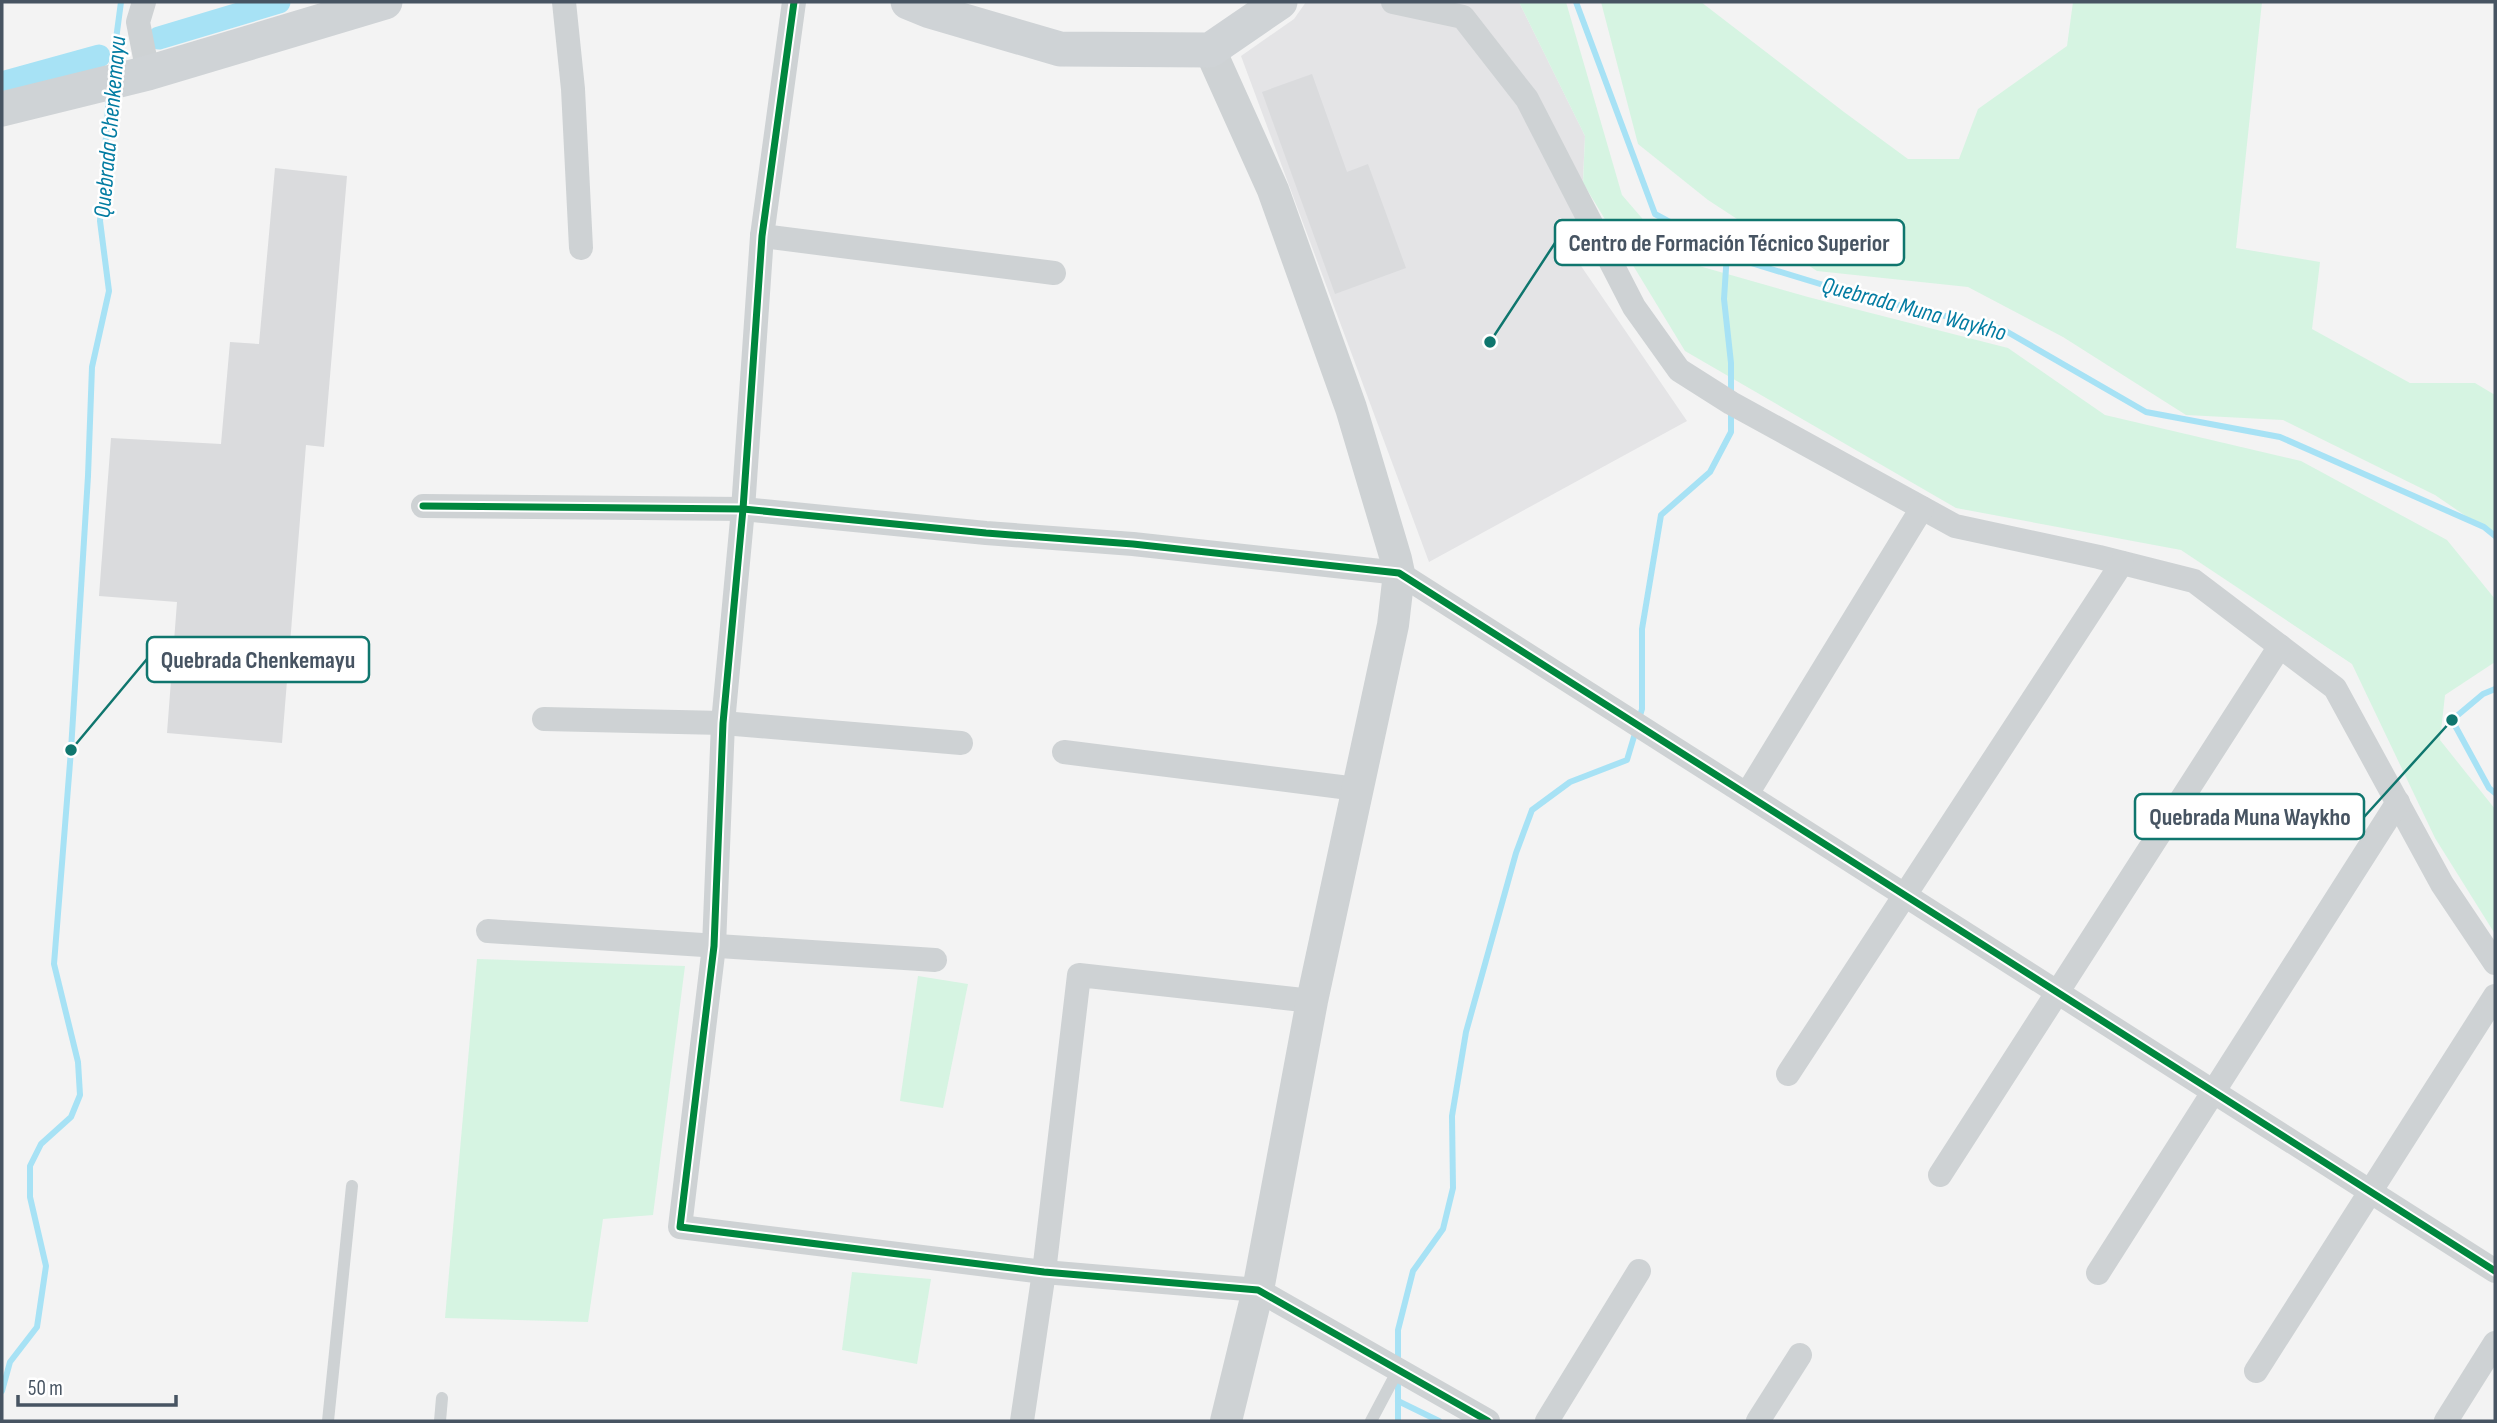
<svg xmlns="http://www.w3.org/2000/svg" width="2497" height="1423" font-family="'Sofia Sans Condensed',sans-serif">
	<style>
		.education { fill: #e4e4e6 }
		.green { fill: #d6f4e2 }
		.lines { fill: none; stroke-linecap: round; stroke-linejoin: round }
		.stream { stroke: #a7e2f5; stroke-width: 6 }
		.canal { stroke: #a7e2f5; stroke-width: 23 }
		.building { fill: #dadbdd }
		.service { stroke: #ced2d4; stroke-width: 12 }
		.minor { stroke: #ced2d4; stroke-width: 24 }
		.tertiary { stroke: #ced2d4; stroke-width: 32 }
		.secondary { stroke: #cfd3d6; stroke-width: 35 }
		.cycleway-casing { stroke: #fff; stroke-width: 11 }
		.cycleway { stroke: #00873e; stroke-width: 7 }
		.labels { text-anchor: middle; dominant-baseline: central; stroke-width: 5; stroke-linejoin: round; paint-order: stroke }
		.water-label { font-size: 24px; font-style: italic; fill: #037ca2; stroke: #fff }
		.leader { fill: none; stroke: #0f766e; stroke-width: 2.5 }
		.callout-dot { fill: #0f766e; stroke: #fff; stroke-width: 2.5 }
		.callout { fill: #fff; stroke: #0f766e; stroke-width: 2.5 }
		.callout-label { font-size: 24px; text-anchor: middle; font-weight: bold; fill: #475462 }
	</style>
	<rect width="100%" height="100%" fill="#f3f3f3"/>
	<polygon class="education" points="1306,2 1519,2 1585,136 1579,263 1687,421 1429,562 1241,56 1294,19"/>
	<g class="green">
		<polygon points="1519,2 1566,2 1622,195 1678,260 1808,297 2008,348 2105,415 2301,461 2447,540 2495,599 2495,662 2445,695 2440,740 2495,809 2495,934 2435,838 2352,664 2181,550 1956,508 1685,351 1583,183 1585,136"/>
		<polygon points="1601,2 1701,2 1844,112 1908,159 1959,159 1978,109 2067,46 2073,2 2262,2 2236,248 2320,262 2312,329 2410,383 2475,383 2495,395 2495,536 2435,495 2283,420 2186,415 2063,337 1968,287 1817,271 1708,200 1638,144"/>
		<polygon points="477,959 685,966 653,1215 603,1219 588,1322 445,1318"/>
		<polygon points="918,976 968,984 943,1108 900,1101"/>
		<polygon points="852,1272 931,1279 917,1364 842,1350"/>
	</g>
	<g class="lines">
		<g class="stream">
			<polyline points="1576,2 1655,214 1738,259 1853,294 2004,330 2146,412 2280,437 2484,527 2495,536"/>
			<polyline points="112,69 121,2"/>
			<polyline points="1727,253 1724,299 1731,363 1731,395"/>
			<polyline points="2495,689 2483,694 2452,720 2489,788 2495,793"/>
			<polyline points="1639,719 1642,709 1642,629 1661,515 1710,472 1731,432 1731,409"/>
			<polyline points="1398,1363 1398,1330 1413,1271 1443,1229 1453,1188 1452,1116 1466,1032 1516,853 1532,810 1570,782 1627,760 1636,730"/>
			<polyline points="1398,1378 1398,1421"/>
			<polyline points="2,1391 10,1362 37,1327 46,1266 30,1197 30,1166 41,1144 71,1117 80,1095 78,1062 54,964 71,750 88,476 92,367 109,291 100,221 109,94"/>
			<polyline points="1398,1401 1439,1421"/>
		</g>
		<g class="canal">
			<polyline points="159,38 279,2"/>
			<polyline points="2,83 99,56"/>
		</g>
	</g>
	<g class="building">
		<polygon points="1312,74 1347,172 1368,164 1406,268 1335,294 1262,92"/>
		<polygon points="275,168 347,176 324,447 306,445 282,743 167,733 177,602 99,596 111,438 221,444 230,342 259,344"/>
	</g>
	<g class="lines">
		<g class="service">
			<polyline points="328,1421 352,1186"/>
			<polyline points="440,1421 442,1398"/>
			<polyline points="1371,1421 1398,1370"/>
		</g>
		<g class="minor">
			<polyline points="144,2 138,22 148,73"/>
			<polyline points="564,2 573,89 581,248"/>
			<polyline points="794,2 762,236 743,509 723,723 714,946 680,1227 1044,1272 1258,1290 1488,1421"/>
			<polyline points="1393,2 1463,17 1527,99 1634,307 1679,370 1731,403 1955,526 2099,557 2194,581 2335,688 2442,884 2495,963"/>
			<polyline points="762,236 1054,273"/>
			<polyline points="423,506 743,509 986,533 1133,544 1399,573 2495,1271"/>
			<polyline points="544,719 723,723 961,743"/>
			<polyline points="1064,752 1357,789"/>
			<polyline points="1747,794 1922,508"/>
			<polyline points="488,931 935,960"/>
			<polyline points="1788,1074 2122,563"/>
			<polyline points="1940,1175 2280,646"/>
			<polyline points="2098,1273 2398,802"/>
			<polyline points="2256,1371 2495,996"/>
			<polyline points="1022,1421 1044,1272 1079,975 1312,1001"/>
			<polyline points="1547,1421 1639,1271"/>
			<polyline points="1758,1421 1800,1355"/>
			<polyline points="2446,1421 2495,1343"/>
		</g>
		<polyline class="tertiary" points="1210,50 1273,190 1351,408 1396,559 1399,573 1393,625 1312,1001 1258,1290 1226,1421"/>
		<g class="secondary">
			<polyline points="908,2 930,11 1060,49 1210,50 1280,2"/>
			<polyline points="2,109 148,73 385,2"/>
		</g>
		<defs>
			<g id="cycleway">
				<polyline points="794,2 762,236 743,509 723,723 714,946 680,1227 1044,1272 1258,1290 1488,1421"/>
				<polyline points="423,506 743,509 986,533 1133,544 1399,573 2495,1271"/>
			</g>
		</defs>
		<use href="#cycleway" class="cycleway-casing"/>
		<use href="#cycleway" class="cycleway"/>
	</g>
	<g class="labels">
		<g class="water-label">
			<text transform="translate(110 127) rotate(-85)">Quebrada Chenkemayu</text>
			<text transform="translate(1914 309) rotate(15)">Quebrada Muna Waykho</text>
		</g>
	</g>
	<path class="leader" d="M1490 342L1555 243M71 750L147 659M2452 720L2364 817"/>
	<g class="callout-dot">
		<circle cx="1490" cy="342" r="7"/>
		<circle cx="71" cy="750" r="7"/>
		<circle cx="2452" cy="720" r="7"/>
	</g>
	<g class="callout">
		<rect x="1555" y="220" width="349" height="45" rx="7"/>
		<rect x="147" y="637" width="222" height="45" rx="7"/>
		<rect x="2135" y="794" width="229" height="45" rx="7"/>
	</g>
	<g class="callout-label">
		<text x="1729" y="251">Centro de Formación Técnico Superior</text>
		<text x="258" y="668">Quebrada Chenkemayu</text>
		<text x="2250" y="825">Quebrada Muna Waykho</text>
	</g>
	<rect width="2497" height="1423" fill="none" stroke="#475462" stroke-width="7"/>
	<path d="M18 1395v10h158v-10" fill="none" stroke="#475462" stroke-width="3.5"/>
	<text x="28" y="1395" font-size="21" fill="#475462" stroke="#ffffff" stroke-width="5" paint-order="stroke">50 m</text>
</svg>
